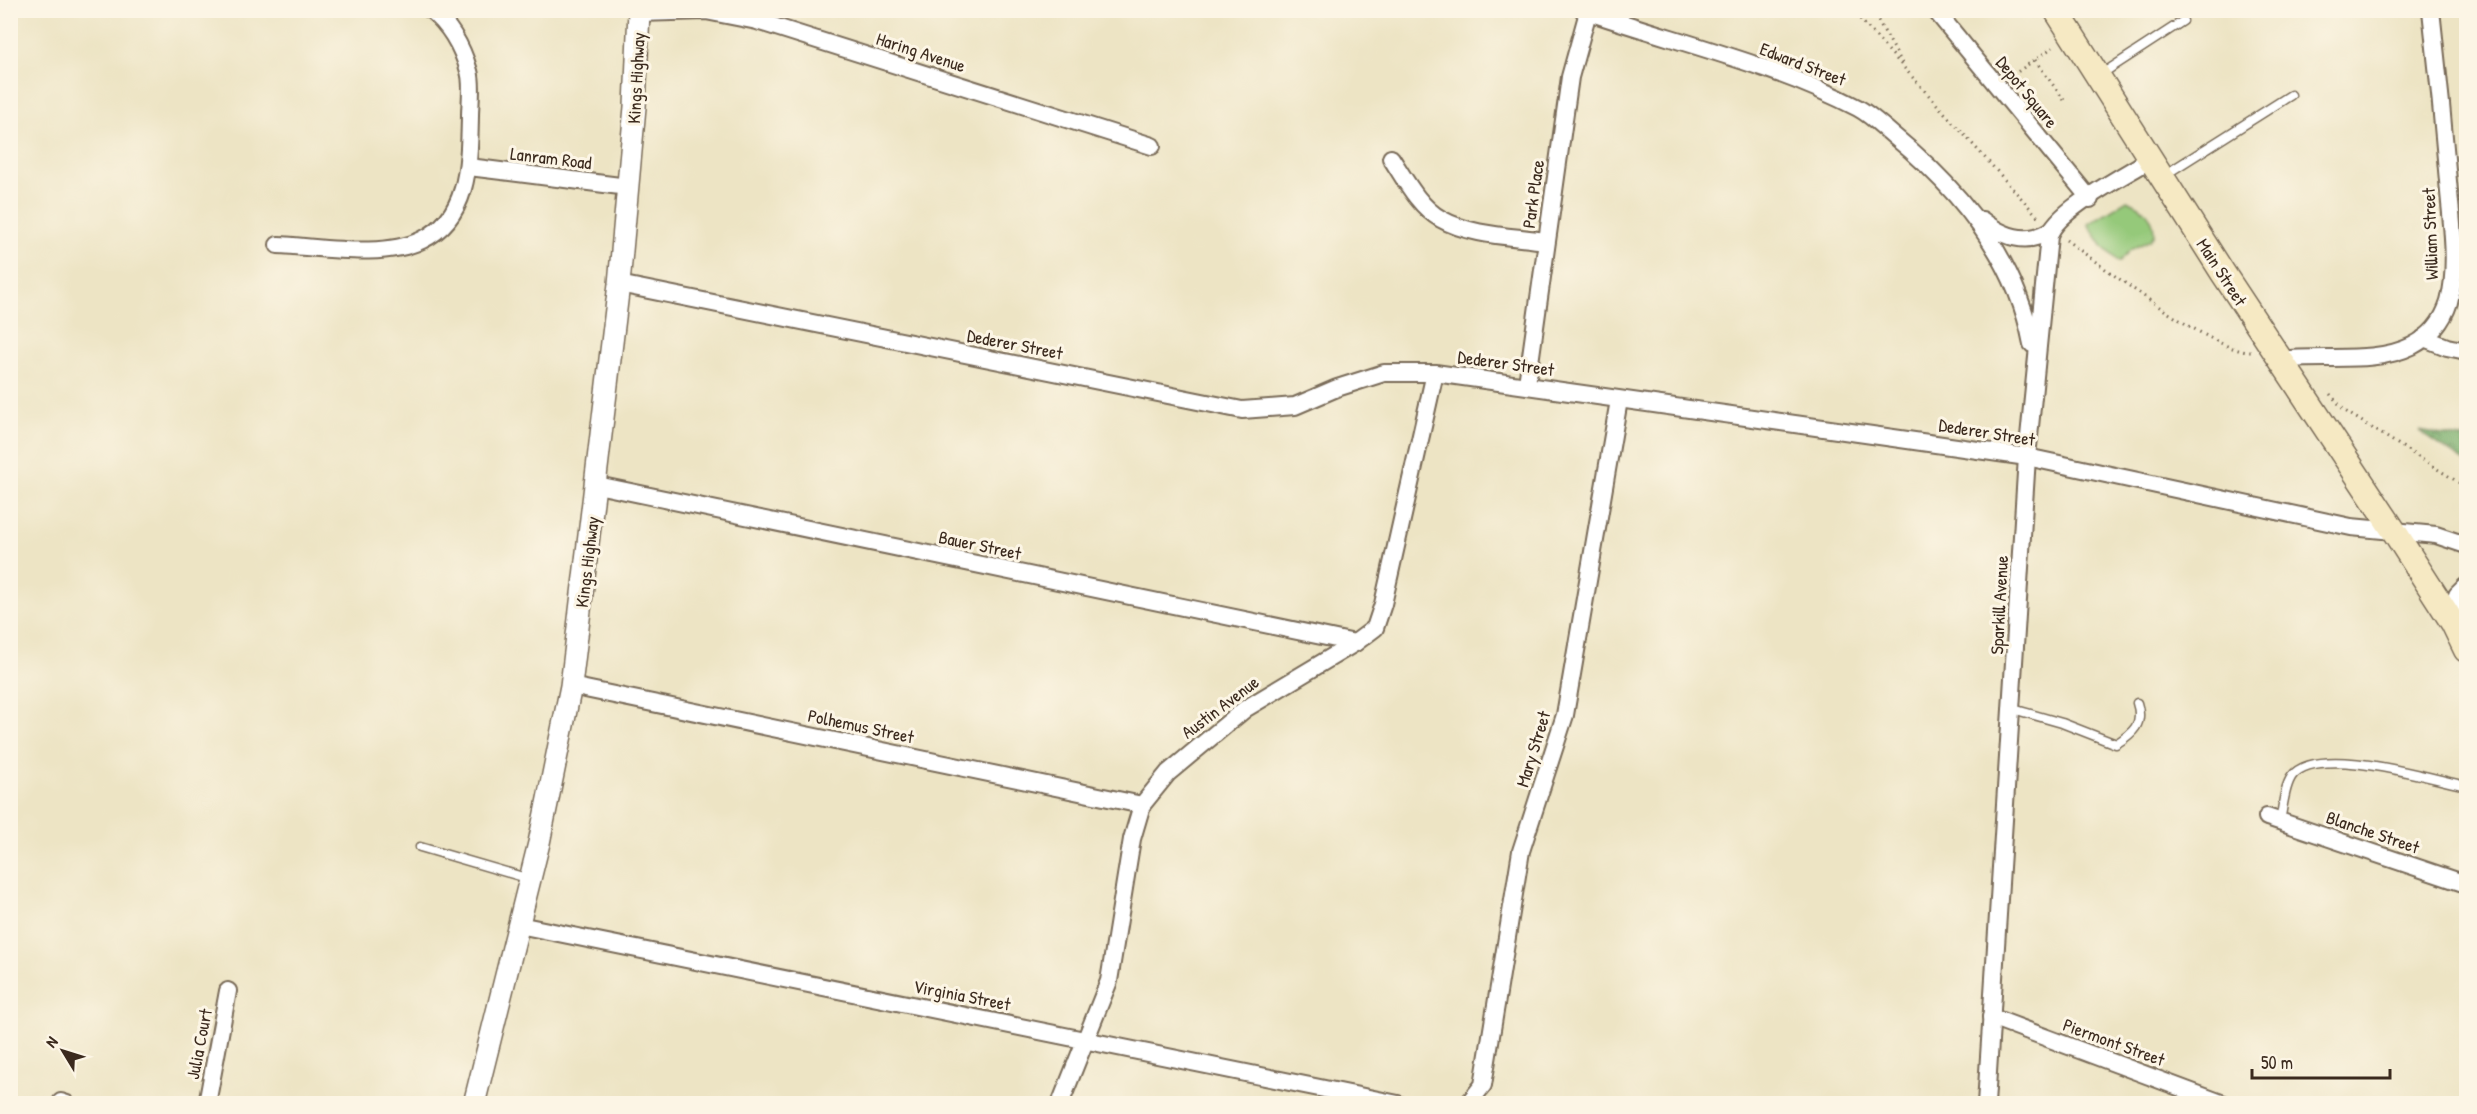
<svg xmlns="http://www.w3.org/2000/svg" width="2477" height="1114" font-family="'Patrick Hand',sans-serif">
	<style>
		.green { fill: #95c97a; stroke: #687a4c; stroke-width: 1.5 }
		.forest { fill: url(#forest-crowns); stroke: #5a6c44; stroke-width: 1.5 }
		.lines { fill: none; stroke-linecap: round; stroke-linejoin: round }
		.service-casing { stroke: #796b58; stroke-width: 11 }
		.minor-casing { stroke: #796b58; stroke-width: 20 }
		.tertiary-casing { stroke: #796b58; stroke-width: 24 }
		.secondary-casing { stroke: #796b58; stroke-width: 27 }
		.path { stroke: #796b58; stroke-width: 3; stroke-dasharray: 1.5 4.5; stroke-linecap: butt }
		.service { stroke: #fff; stroke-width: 8 }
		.minor { stroke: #fff; stroke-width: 16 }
		.tertiary { stroke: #fff; stroke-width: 21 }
		.secondary { stroke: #f6e9c3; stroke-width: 24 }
		.labels { text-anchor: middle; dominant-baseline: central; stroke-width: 6; stroke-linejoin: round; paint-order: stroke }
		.street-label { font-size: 18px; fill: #3b2a1e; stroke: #fcf5e5 }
	</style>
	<defs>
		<pattern id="forest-crowns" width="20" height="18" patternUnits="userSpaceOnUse" patternTransform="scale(1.5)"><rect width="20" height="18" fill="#78ad6a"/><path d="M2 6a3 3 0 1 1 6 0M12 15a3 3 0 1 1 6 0" fill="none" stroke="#648d57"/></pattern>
	</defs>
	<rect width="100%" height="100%" fill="#fcf5e5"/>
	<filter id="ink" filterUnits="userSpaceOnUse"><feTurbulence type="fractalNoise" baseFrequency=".0167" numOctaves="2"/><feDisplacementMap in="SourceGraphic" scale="12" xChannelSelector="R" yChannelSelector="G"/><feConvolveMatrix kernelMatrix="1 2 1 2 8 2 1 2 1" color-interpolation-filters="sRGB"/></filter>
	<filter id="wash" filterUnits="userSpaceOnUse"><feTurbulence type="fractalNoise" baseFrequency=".008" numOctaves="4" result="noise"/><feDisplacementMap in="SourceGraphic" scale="24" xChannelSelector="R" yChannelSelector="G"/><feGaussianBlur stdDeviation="1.35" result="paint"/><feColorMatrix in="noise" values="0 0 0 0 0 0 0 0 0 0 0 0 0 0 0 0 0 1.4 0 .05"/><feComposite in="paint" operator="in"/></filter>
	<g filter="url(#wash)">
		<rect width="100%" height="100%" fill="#ede4c4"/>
		<path class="green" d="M2127,200C2143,206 2154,215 2154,234L2150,240L2130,250L2119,262L2103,247L2088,224Z"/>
		<polygon class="forest" points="2419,431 2466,439 2466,463"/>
	</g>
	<g filter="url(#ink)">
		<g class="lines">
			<defs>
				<g id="service">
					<polyline points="2100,75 2183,21"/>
					<polyline points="2163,176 2291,95"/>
					<path d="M2013,709L2062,723L2116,744C2133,733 2144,724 2137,703"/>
					<path d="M2280,821C2283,808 2284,787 2292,776C2317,743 2431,779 2466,786"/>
					<polyline points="420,847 530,879"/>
				</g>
				<g id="minor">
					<path d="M1583,10C1675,42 1772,63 1858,108C1871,115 1883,127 1894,136C1960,190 2016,258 2032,344"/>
					<polyline points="1935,10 2090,199"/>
					<polyline points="639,13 706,11 757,21 1152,146"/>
					<path d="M1391,158C1404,178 1419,207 1441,219C1471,236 1512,236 1546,241"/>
					<polyline points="469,167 628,187"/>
					<path d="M1982,220C2002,236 2026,246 2050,231"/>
					<path d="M278,245C321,247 383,259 422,240C470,217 469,161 470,116C470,102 473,84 469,71C462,47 451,26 431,10"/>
					<polyline points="619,284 1242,410 1295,406 1337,388 1384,373 1435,373 2027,457 2351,527 2436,535 2466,545"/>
					<polyline points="2424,338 2447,347 2466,351"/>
					<path d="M2281,360C2323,354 2373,365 2412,346C2430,337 2443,321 2449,302C2458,267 2452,227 2449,192C2444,132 2438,71 2431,10"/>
					<polyline points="1527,384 1570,77 1588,12"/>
					<polyline points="597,485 1355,643"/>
					<polyline points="2453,623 2457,595 2466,586"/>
					<polyline points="571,686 1142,805"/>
					<polyline points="2267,817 2466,884"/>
					<polyline points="519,925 1398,1104"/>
					<polyline points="1991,1017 2224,1104"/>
					<polyline points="61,1102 67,1104"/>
					<polyline points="207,1104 228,991"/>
					<polyline points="1060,1104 1109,981 1132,839 1142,805 1168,773 1245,709 1355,643 1375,628 1383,604 1435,373"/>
					<polyline points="1468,1104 1483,1085 1521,851 1565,715 1619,400"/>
					<path d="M1986,1104L2027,457L2049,236C2056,210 2126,175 2149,160"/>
				</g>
				<polyline id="tertiary" points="474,1104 539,843 571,686 619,284 635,107 639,10"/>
				<polyline id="secondary" points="2056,10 2223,273 2394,531 2453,623 2466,650"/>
			</defs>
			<use href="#service" class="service-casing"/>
			<use href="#minor" class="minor-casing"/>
			<use href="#tertiary" class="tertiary-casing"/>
			<use href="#secondary" class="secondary-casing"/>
			<g class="path">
				<polyline points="1852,10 2040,219"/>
				<polyline points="1872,10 1904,66"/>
				<polyline points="2035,60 2064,100"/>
				<polyline points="2013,75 2053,47"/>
				<path d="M2066,240C2101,265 2214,353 2251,352"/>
				<polyline points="2330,394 2345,411 2466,487"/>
			</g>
			<use href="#service" class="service"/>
			<use href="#minor" class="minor"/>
			<use href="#tertiary" class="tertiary"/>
			<use href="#secondary" class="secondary"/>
		</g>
	</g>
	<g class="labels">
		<g class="street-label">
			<text transform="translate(921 52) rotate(18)">Haring Avenue</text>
			<text transform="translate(1803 64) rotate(21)">Edward Street</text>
			<text transform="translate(636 78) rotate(-87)">Kings Highway</text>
			<text transform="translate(2027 92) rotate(51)">Depot Square</text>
			<text transform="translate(551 158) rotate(7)">Lanram Road</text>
			<text transform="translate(1533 194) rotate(-82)">Park Place</text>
			<text transform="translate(2430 234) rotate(-92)">William Street</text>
			<text transform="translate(2222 272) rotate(57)">Main Street</text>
			<text transform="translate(1015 344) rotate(11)">Dederer Street</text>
			<text transform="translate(1506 363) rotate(8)">Dederer Street</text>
			<text transform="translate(1987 432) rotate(9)">Dederer Street</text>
			<text transform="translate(980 545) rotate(12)">Bauer Street</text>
			<text transform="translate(587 562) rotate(-83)">Kings Highway</text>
			<text transform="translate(1999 605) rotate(-87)">Sparkill Avenue</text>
			<text transform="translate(1220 707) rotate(-37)">Austin Avenue</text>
			<text transform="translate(861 726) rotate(12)">Polhemus Street</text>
			<text transform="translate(1533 749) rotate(-73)">Mary Street</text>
			<text transform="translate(2373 832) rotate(19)">Blanche Street</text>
			<text transform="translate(962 995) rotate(11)">Virginia Street</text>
			<text transform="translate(2114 1042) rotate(20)">Piermont Street</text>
			<text transform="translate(199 1044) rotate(-79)">Julia Court</text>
		</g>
	</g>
	<rect width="2477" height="1114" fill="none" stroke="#fcf5e5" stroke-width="36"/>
	<g transform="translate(63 1051) rotate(308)" stroke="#fcf5e5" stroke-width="4.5" paint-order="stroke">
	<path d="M0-4.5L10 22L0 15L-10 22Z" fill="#3b2a1e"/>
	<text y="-9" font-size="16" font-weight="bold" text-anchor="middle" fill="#3b2a1e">N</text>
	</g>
	<path d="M2252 1069v9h138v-9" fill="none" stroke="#3b2a1e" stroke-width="3"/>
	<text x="2261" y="1069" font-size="18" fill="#3b2a1e" stroke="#fcf5e5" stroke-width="4.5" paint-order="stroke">50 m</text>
</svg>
